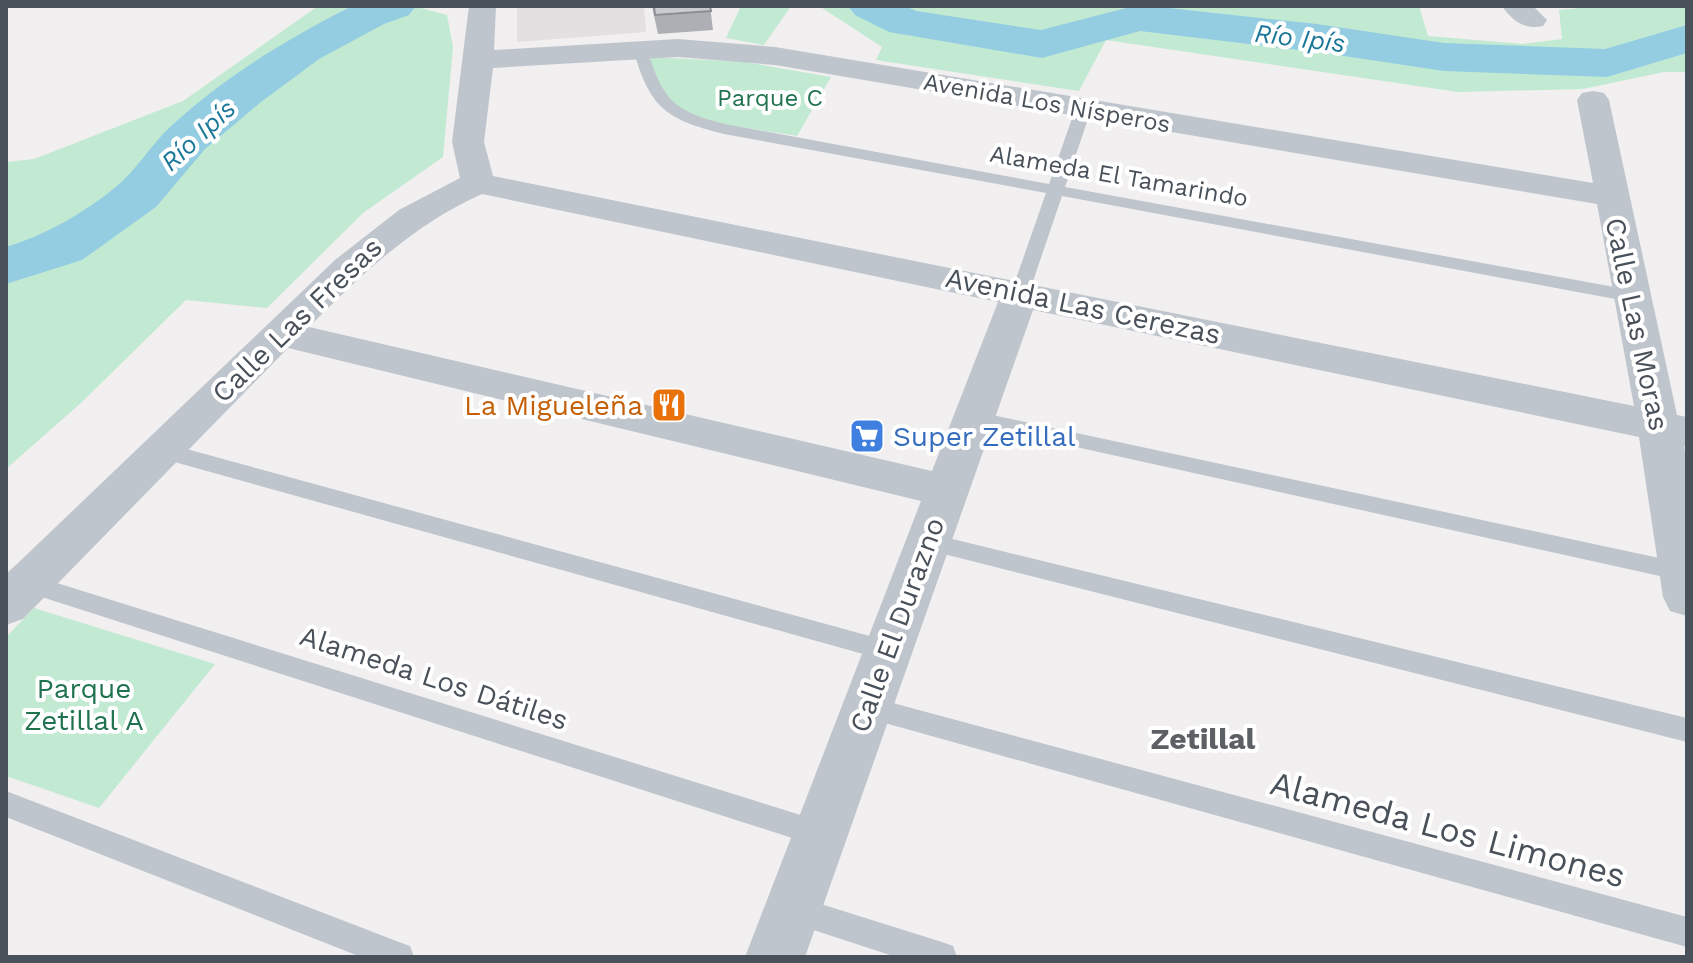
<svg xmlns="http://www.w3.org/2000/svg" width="1693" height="963" font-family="'Work Sans',sans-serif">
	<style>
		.education { fill: #e2e0e0 }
		.green { fill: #c2ead3 }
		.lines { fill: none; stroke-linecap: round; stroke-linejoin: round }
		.river { fill: #94cde2; fill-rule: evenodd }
		.lane { fill: #bfc5cc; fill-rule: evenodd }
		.street { fill: #bfc5cc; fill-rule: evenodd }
		.wall { fill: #adafb4 }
		.building { fill: #c9cbd1; stroke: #8d8e92; stroke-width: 2 }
		.labels { text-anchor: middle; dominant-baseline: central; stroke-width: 8; stroke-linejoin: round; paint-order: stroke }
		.far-park-label { font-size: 24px; fill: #21734f; stroke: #fff }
		.far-street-label { font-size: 24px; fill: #49515a; stroke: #fff }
		.far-water-label { font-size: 26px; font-style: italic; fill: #1c7899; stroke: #fff }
		.street-label { font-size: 28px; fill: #49515a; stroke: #fff }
		.food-label { font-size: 28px; fill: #c56008; stroke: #fff; text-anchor: end }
		.shop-label { font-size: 28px; fill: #366cbe; stroke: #fff; text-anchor: start }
		.park-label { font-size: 28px; fill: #21734f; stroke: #fff }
		.neighbourhood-label { font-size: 30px; font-weight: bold; fill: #5c5f63; stroke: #fff }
		.near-street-label { font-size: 34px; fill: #49515a; stroke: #fff }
	</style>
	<rect width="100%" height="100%" fill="#f1efef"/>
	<polygon class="education" points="517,6 644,6 646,32 517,42"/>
	<g class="green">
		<polygon points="318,6 426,6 421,8 447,15 453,47 443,157 363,213 267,308 186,300 82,402 6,469 6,162 34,159 183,101"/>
		<polygon points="741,6 791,6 764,45 726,38"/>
		<polygon points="819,6 1419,6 1428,36 1523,44 1562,39 1559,10 1601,6 1687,6 1687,72 1664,72 1583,89 1458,92 1106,40 1079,91 876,60 882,47"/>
		<path d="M650,57L745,62L831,77L797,136C762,129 674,124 657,88C653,79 652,66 650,57Z"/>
		<polygon points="34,608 215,664 99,808 6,776 6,637"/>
	</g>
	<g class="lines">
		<g class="river">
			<path d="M352,6H416L409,15L384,24L319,59L261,102L205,149L156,207L82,260L6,284V247C46,235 84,213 117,186C137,169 151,145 170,127C224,77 287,39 352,6Z"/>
			<polygon points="848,6 905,6 916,11 1041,30 1134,6 1150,6 1317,24 1444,43 1605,49 1687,25 1687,53 1607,77 1444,71 1317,52 1140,31 1042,58 889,32 855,15"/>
		</g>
		<g class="lane">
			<path d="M640,45L647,49C663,100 673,111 725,124L1049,184L1075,110L1083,105L1091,110L1065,187L1631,290L1640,296L1631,302L1062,196L1029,293L1020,299L1011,293L1046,193L724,134C665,119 650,108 633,49Z"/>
			<polygon points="974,411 1687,564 1687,582 967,423 964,418 967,413"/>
			<polygon points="161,442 888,641 897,644 900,651 897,658 888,661 153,456 150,450 153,444"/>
			<polygon points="928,533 1687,718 1687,742 920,548 916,542 920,536"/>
			<polygon points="28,574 820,821 830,825 834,834 830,843 820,847 20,590 16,583 20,576"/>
			<polygon points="867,696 1687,917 1687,947 867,718 858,715 854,707 858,699"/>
			<polygon points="6,791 399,942 410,946 414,957 361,957 6,817"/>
			<polygon points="792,895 942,942 953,946 957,957 896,957 792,923 782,919 777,909 782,899"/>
		</g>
		<g class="street">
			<path d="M469,6L496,7L494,50L678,39L775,47L1593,183L1577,100L1582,93L1593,91L1604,93L1609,100L1677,415L1687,417V447L1684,446L1687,465V616L1670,611L1663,597L1639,437L1033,310L805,957H745L921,501L288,348L23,619L6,625V574L18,563L335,260L399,210L460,178L452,142ZM678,57L775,65L1597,204L1634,406L493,176L484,142L493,68ZM482,194L998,302L932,471L309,327C361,275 414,224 482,194Z"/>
			<path d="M1502,6H1533L1547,20L1543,26C1525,30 1512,21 1502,6Z"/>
		</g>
	</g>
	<polygon class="wall" points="652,6 710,6 713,30 658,34"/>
	<polygon class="building" points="654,6 710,6 711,11 655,15"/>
	<defs>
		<symbol id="restaurant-square" viewBox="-11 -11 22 22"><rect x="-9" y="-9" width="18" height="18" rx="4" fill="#e8710a" stroke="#fff"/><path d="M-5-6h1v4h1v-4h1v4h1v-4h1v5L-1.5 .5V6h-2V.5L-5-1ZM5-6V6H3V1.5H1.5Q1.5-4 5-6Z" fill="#fff"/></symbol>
		<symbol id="supermarket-square" viewBox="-11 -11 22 22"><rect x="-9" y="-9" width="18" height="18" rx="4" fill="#3f7fe0" stroke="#fff"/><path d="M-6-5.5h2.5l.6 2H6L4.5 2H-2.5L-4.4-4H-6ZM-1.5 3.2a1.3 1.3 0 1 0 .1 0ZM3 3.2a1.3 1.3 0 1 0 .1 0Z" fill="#fff"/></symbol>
	</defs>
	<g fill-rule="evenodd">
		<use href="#restaurant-square" x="649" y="385" width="40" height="40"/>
		<use href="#supermarket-square" x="847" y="416" width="40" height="40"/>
	</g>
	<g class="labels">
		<g class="far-park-label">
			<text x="770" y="98">Parque C</text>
		</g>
		<g class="far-street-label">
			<text transform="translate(1047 103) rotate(10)">Avenida Los Nísperos</text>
			<text transform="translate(1119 176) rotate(10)">Alameda El Tamarindo</text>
		</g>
		<g class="far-water-label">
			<text transform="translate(1300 38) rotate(7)">Río Ipís</text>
			<text transform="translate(198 135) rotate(-43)">Río Ipís</text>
		</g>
		<g class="street-label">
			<text transform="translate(1083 306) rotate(12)">Avenida Las Cerezas</text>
			<text transform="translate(297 320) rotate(-44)">Calle Las Fresas</text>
			<text transform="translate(1637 324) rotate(78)">Calle Las Moras</text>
			<text transform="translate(897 625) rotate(-70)">Calle El Durazno</text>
			<text transform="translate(434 678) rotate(18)">Alameda Los Dátiles</text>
		</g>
		<g class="food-label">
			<text x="643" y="405">La Migueleña</text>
		</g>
		<g class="shop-label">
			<text x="893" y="436">Super Zetillal</text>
		</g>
		<g class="park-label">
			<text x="84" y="688">Parque<tspan x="84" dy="32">Zetillal A</tspan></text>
		</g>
		<g class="neighbourhood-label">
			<text x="1203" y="738">Zetillal</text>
		</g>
		<g class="near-street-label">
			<text transform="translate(1448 829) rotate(15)">Alameda Los Limones</text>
		</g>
	</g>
	<rect width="1693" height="963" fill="none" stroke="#49515a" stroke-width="16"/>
</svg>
